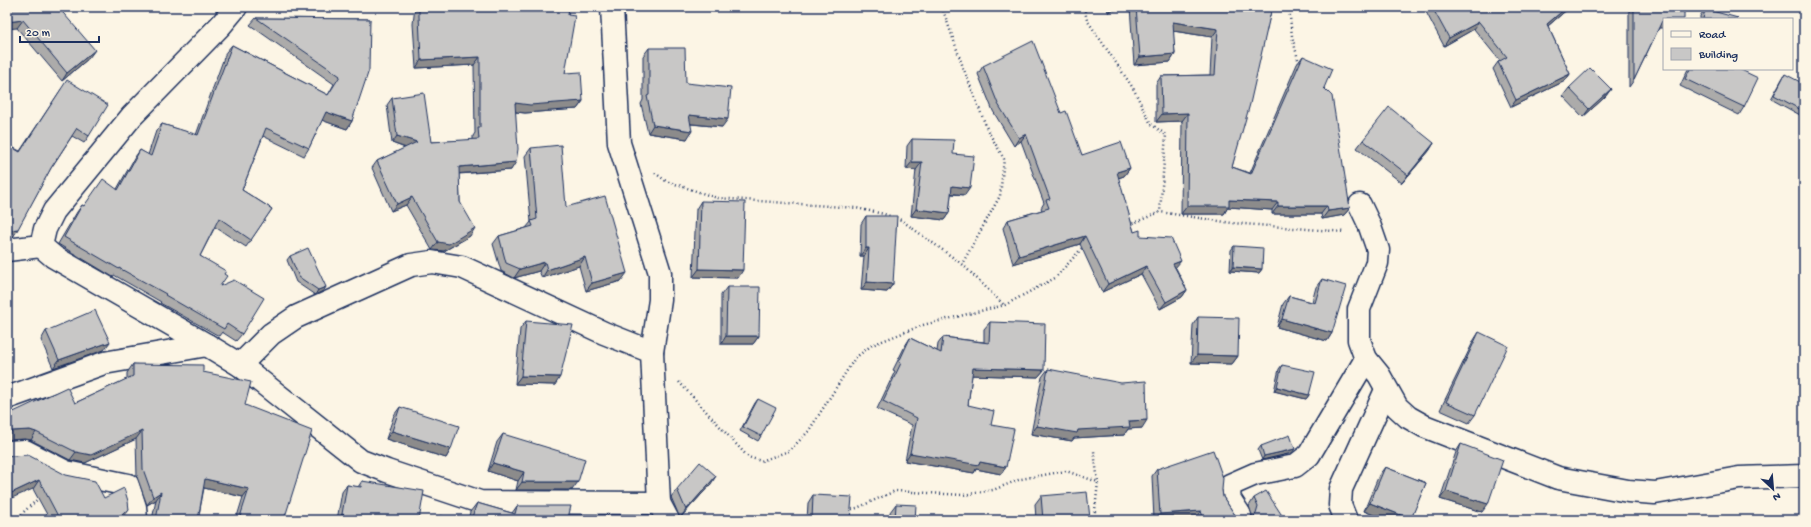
<svg xmlns="http://www.w3.org/2000/svg" width="1811" height="527" font-family="'Gochi Hand',sans-serif">
	<style>
		.lines { fill: none; stroke-linecap: round; stroke-linejoin: round }
		.street-casing { stroke: #1b2f5e; stroke-width: 25 }
		.path { stroke: #1b2f5e; stroke-width: 2.5; stroke-dasharray: 1 3; stroke-linecap: butt }
		.street { stroke: #fcf5e5; stroke-width: 22 }
		.wall { fill: #acabaa; stroke: #1b2f5e }
		.shaded-wall { fill: #8c8b8b; stroke: #1b2f5e }
		.building { fill: #c8c7c6; stroke: #1b2f5e }
	</style>
	<rect width="100%" height="100%" fill="#fcf5e5"/>
	<filter id="ink" filterUnits="userSpaceOnUse"><feTurbulence type="fractalNoise" baseFrequency=".025" numOctaves="2"/><feDisplacementMap in="SourceGraphic" scale="8" xChannelSelector="R" yChannelSelector="G"/><feConvolveMatrix kernelMatrix="1 2 1 2 8 2 1 2 1" color-interpolation-filters="sRGB"/></filter>
	<g filter="url(#ink)">
		<g class="lines">
			<defs>
				<g id="street">
					<polyline points="612,7 619,143 660,273 660,300 652,352"/>
					<polyline points="1360,205 1369,224 1378,250 1377,263 1359,309 1359,340 1366,359 1379,375 1397,407 1408,417 1424,426 1558,478 1628,491 1655,493 1739,478 1804,476"/>
					<polyline points="7,250 41,246"/>
					<polyline points="207,345 54,257 41,246 45,229 54,211 132,116 221,25 236,7"/>
					<polyline points="240,365 271,334 296,317 411,265 432,262 462,267 604,333 652,352 659,503"/>
					<polyline points="7,398 104,363 207,345 240,365 361,461 387,471 480,502 659,503 668,520"/>
					<polyline points="7,452 25,451 66,472 128,485 135,507 136,520"/>
					<polyline points="1240,515 1229,498 1230,485 1255,474 1295,466 1309,455 1366,359"/>
					<polyline points="1346,520 1340,505 1341,489 1386,390"/>
				</g>
			</defs>
			<use href="#street" class="street-casing"/>
			<g class="path">
				<polyline points="942,7 963,67 988,131 1004,159 1000,196 962,264 1004,305"/>
				<polyline points="1084,7 1087,20 1133,88 1151,124 1166,135 1160,212"/>
				<polyline points="1289,7 1292,36 1299,63"/>
				<polyline points="655,173 666,181 717,198 856,208 884,214 901,220 962,264"/>
				<polyline points="1129,225 1160,212 1232,223 1345,232"/>
				<polyline points="679,382 748,457 761,461 789,451 808,432 855,358 872,345 923,325 1005,305 1055,278 1083,247"/>
				<polyline points="848,510 857,508 895,491 963,495 993,490 1021,479 1066,471 1098,482"/>
				<polyline points="15,520 40,497"/>
				<polyline points="440,520 443,515"/>
				<polyline points="1094,520 1098,482 1094,451"/>
			</g>
			<use href="#street" class="street"/>
		</g>
		<g class="wall">
			<polygon points="7,7 59,7 58,7 89,58 62,81 17,28"/>
			<polygon points="415,7 569,7 568,15 565,73 583,101 577,109 525,113 515,112 511,170 459,174 460,202 470,236 444,251 432,250 406,205 391,211 372,168 377,161 405,148 392,143 387,105 392,98 431,142 473,140 473,136 475,133 474,65 416,68 413,24"/>
			<polygon points="1107,7 1124,7 1108,12"/>
			<polygon points="1130,7 1227,7 1245,10 1245,7 1272,7 1232,167 1250,173 1297,64 1303,56 1324,88 1350,208 1344,215 1322,219 1321,214 1272,214 1272,210 1228,207 1224,214 1181,214 1182,121 1156,122 1156,84 1161,76 1210,75 1212,37 1173,31 1175,54 1170,62 1134,65"/>
			<polygon points="1427,7 1570,7 1548,26 1570,74 1565,81 1511,107 1493,69 1498,62 1500,61 1474,29 1444,46 1425,10"/>
			<polygon points="1629,7 1684,7 1659,28 1634,80 1629,87"/>
			<polygon points="1705,9 1737,19 1700,19 1700,16"/>
			<polygon points="256,18 370,19 352,121 347,129 322,120 309,148 304,156 263,136 242,190 272,209 246,247 215,227 200,256 224,274 220,286 242,334 236,341 222,332 219,336 160,303 161,302 114,275 113,277 58,244 77,212 82,205 84,206 117,189 135,157 140,150 148,155 156,131 162,124 196,135 226,52 232,45 328,95 334,84 250,25"/>
			<polygon points="649,48 686,83 722,127 691,124 687,139 648,133 641,104 643,100 643,56"/>
			<polygon points="983,66 1061,113 1082,155 1130,168 1124,176 1118,178 1134,232 1140,236 1176,268 1187,290 1182,297 1160,309 1141,274 1102,292 1080,244 1013,264 1003,228 1008,220 1042,210 1041,208 1044,203 1021,141 1014,146 993,111 978,74"/>
			<polygon points="1688,69 1739,69 1744,107 1739,115 1680,86"/>
			<polygon points="1785,74 1804,109 1800,115 1771,99 1782,79"/>
			<polygon points="62,88 89,136 84,143 72,136 51,168 13,237 7,237 7,151 10,146 20,151"/>
			<polygon points="1569,88 1611,89 1605,97 1583,117 1563,96"/>
			<polygon points="912,139 953,154 965,195 951,194 949,213 944,220 911,216 916,170 906,169 907,146"/>
			<polygon points="1363,140 1434,143 1429,151 1402,183 1357,148"/>
			<polygon points="531,148 566,207 621,281 586,291 579,266 542,278 539,271 514,278 501,271 493,244 499,236 526,228 531,222 525,156"/>
			<polygon points="701,201 738,278 693,277 696,209"/>
			<polygon points="866,216 893,284 887,292 861,290 864,256 860,256 861,224"/>
			<polygon points="1234,246 1262,269 1259,273 1230,271 1231,250"/>
			<polygon points="290,256 326,287 323,291 315,295 296,282 287,260"/>
			<polygon points="1322,279 1332,333 1327,341 1277,327 1283,304 1289,296 1312,302 1316,287"/>
			<polygon points="727,287 759,336 753,344 721,344 721,295"/>
			<polygon points="1198,317 1238,356 1232,364 1191,363 1193,325"/>
			<polygon points="526,321 555,385 515,384 520,329"/>
			<polygon points="990,322 1044,370 1038,377 972,375 968,405 991,425 1006,467 1001,474 976,469 974,473 905,461 912,425 877,409 895,371 893,370 905,346 910,338 937,351 938,344 943,337 984,342 984,329"/>
			<polygon points="46,331 104,350 53,368 41,340"/>
			<polygon points="1479,332 1475,415 1469,423 1440,410 1474,340"/>
			<polygon points="133,364 203,372 245,405 284,520 236,520 243,497 204,488 198,520 152,520 156,500 147,505 137,477 136,439 85,463 70,460 31,440 25,439 75,403 127,379 127,373"/>
			<polygon points="1282,365 1309,395 1306,399 1274,391 1279,369"/>
			<polygon points="1048,369 1142,428 1128,429 1124,435 1074,438 1072,441 1031,434 1042,377"/>
			<polygon points="758,399 761,436 758,441 740,431 755,403"/>
			<polygon points="400,407 451,449 446,458 386,439 394,415"/>
			<polygon points="503,434 572,490 516,490 518,481 488,471 497,442"/>
			<polygon points="1461,444 1482,512 1440,499 1456,452"/>
			<polygon points="1261,446 1292,453 1262,460 1258,450"/>
			<polygon points="7,455 104,498 123,518 121,520 50,520 33,489"/>
			<polygon points="1385,467 1426,483 1410,520 1386,520 1364,511 1379,475"/>
			<polygon points="1157,469 1222,490 1223,497 1235,515 1239,519 1245,520 1196,520 1196,519 1177,520 1154,520 1152,476"/>
			<polygon points="362,481 419,520 337,520 342,492 347,485 358,487"/>
			<polygon points="711,484 680,518 671,497 677,489"/>
			<polygon points="813,495 850,520 807,520 808,503"/>
			<polygon points="1041,496 1088,520 1036,520 1035,504"/>
			<polygon points="1254,498 1285,520 1252,518 1252,515 1249,506"/>
			<polygon points="477,503 512,513 517,506 578,520 468,520 470,512"/>
			<polygon points="896,504 915,520 890,520 890,512"/>
		</g>
		<g class="shaded-wall">
			<polygon points="1112,7 1124,7 1108,12"/>
			<polygon points="1567,7 1570,7 1542,31 1547,24"/>
			<polygon points="23,20 17,28 7,29 7,22"/>
			<polygon points="1662,21 1664,21 1664,28 1657,28"/>
			<polygon points="1173,22 1218,29 1212,37 1167,30"/>
			<polygon points="1479,22 1474,29 1444,46 1449,38"/>
			<polygon points="95,50 89,58 62,81 67,73"/>
			<polygon points="1175,54 1170,62 1134,65 1140,57"/>
			<polygon points="480,57 474,65 416,68 421,60"/>
			<polygon points="1570,74 1565,81 1511,107 1516,100"/>
			<polygon points="1611,89 1605,97 1583,117 1589,109"/>
			<polygon points="583,101 577,109 525,113 509,111 515,103"/>
			<polygon points="326,112 352,121 347,129 321,120"/>
			<polygon points="1188,113 1182,121 1156,122 1162,114"/>
			<polygon points="689,115 728,119 722,127 683,123"/>
			<polygon points="653,125 692,131 687,139 648,133"/>
			<polygon points="1026,134 1021,141 1014,146 1019,138"/>
			<polygon points="397,136 417,142 412,150 392,143"/>
			<polygon points="1434,143 1429,151 1402,183 1408,175"/>
			<polygon points="516,162 511,170 453,174 459,167"/>
			<polygon points="912,162 922,162 916,170 906,169"/>
			<polygon points="1130,168 1124,176 1112,180 1117,172"/>
			<polygon points="952,186 970,188 965,195 947,193"/>
			<polygon points="412,197 406,205 391,211 397,204"/>
			<polygon points="1229,200 1278,202 1272,210 1228,207 1224,214 1181,214 1187,206"/>
			<polygon points="1278,206 1327,206 1321,214 1272,214"/>
			<polygon points="1350,208 1344,215 1322,219 1328,211"/>
			<polygon points="916,209 949,213 944,220 911,216"/>
			<polygon points="475,228 470,236 444,251 432,250 438,242"/>
			<polygon points="18,229 13,237 7,237 7,232 10,230"/>
			<polygon points="1085,236 1080,244 1013,264 1019,256"/>
			<polygon points="866,248 869,248 864,256 860,256"/>
			<polygon points="585,257 579,266 542,278 547,270"/>
			<polygon points="1181,261 1175,268 1173,264"/>
			<polygon points="545,262 539,271 514,278 520,269"/>
			<polygon points="1146,266 1141,274 1102,292 1108,284"/>
			<polygon points="1233,267 1262,269 1259,273 1230,271"/>
			<polygon points="699,269 743,270 738,278 693,277"/>
			<polygon points="627,273 621,281 586,291 592,283"/>
			<polygon points="867,282 893,284 887,292 861,290"/>
			<polygon points="326,287 323,291 315,295 318,290"/>
			<polygon points="1187,290 1182,297 1160,309 1166,302"/>
			<polygon points="1282,319 1332,333 1327,341 1277,327"/>
			<polygon points="726,336 759,336 753,344 721,344"/>
			<polygon points="110,342 104,350 53,368 59,360"/>
			<polygon points="1197,355 1238,356 1232,364 1191,363"/>
			<polygon points="973,368 1044,370 1038,377 967,375"/>
			<polygon points="521,376 560,377 555,385 515,384"/>
			<polygon points="1277,387 1309,395 1306,399 1274,391"/>
			<polygon points="1147,420 1142,428 1128,429 1124,435 1074,438 1072,441 1031,434 1037,426 1078,430 1129,421"/>
			<polygon points="30,430 36,432 31,440 25,439 7,440 7,433 12,431"/>
			<polygon points="142,431 136,439 85,463 70,460 76,452"/>
			<polygon points="392,431 451,449 446,458 386,439"/>
			<polygon points="1295,449 1292,453 1262,460 1264,456"/>
			<polygon points="910,453 980,462 1006,467 1001,474 976,469 974,473 905,461"/>
			<polygon points="493,463 524,472 518,481 488,471"/>
			<polygon points="716,476 711,484 680,518 686,510"/>
			<polygon points="205,479 249,489 243,497 200,487"/>
			<polygon points="39,480 33,489 7,500 7,495"/>
			<polygon points="522,482 578,482 572,490 516,490"/>
			<polygon points="1446,491 1488,504 1482,512 1440,499"/>
			<polygon points="161,492 156,500 147,505 153,497"/>
			<polygon points="1370,503 1411,519 1410,520 1386,520 1364,511"/>
			<polygon points="129,510 123,518 121,520 112,520"/>
			<polygon points="1201,511 1196,519 1177,520 1155,520 1160,514"/>
			<polygon points="342,514 344,515 341,520 337,520"/>
			<polygon points="1078,518 1090,518 1088,520 1077,520"/>
		</g>
		<g class="building">
			<polygon points="7,7 58,7 95,50 67,73 23,20 7,22"/>
			<polygon points="419,7 569,7 568,15 575,16 565,73 581,72 583,101 530,105 515,103 518,149 516,162 459,167 460,202 475,228 449,244 438,242 412,197 397,204 377,161 417,142 397,136 392,98 424,93 431,142 479,139 478,128 480,128 480,57 421,60 419,16"/>
			<polygon points="1136,7 1227,7 1248,10 1249,7 1272,7 1250,104 1232,167 1251,174 1303,56 1332,69 1324,88 1332,96 1350,208 1328,211 1327,206 1278,206 1278,202 1229,200 1229,206 1187,206 1188,113 1162,114 1161,76 1215,75 1218,29 1173,22 1175,54 1140,57"/>
			<polygon points="1432,7 1567,7 1547,24 1570,74 1516,100 1498,62 1507,57 1479,22 1449,38"/>
			<polygon points="1634,7 1684,7 1684,19 1664,19 1664,21 1662,21 1634,80"/>
			<polygon points="1705,9 1738,18 1737,19 1703,19"/>
			<polygon points="256,18 370,19 369,70 352,121 326,112 309,148 266,128 242,190 272,209 251,240 219,218 200,256 226,271 224,274 227,276 220,286 234,280 264,298 242,334 227,324 224,329 165,295 166,294 119,268 119,269 64,237 82,205 84,206 103,179 118,190 140,150 151,156 162,124 198,135 232,45 328,95 340,76"/>
			<polygon points="1033,41 1061,113 1066,111 1082,155 1121,142 1130,168 1117,172 1134,232 1140,230 1140,236 1171,238 1181,261 1173,264 1187,290 1166,302 1146,266 1108,284 1085,236 1019,256 1008,220 1049,208 1046,200 1050,199 1026,134 1019,138 998,104 983,66"/>
			<polygon points="649,48 685,48 686,83 731,88 728,119 689,115 692,131 653,125 647,96 649,95"/>
			<polygon points="1590,68 1611,89 1589,109 1569,88"/>
			<polygon points="1690,69 1739,69 1758,78 1744,107 1685,79"/>
			<polygon points="1785,74 1804,84 1804,109 1803,111 1774,95"/>
			<polygon points="67,80 108,105 89,136 77,128 51,168 18,229 10,230 7,232 7,153 10,146 20,152"/>
			<polygon points="1389,107 1434,143 1408,175 1363,140"/>
			<polygon points="912,139 954,140 953,154 974,156 970,188 952,186 949,213 916,209 922,162 912,162"/>
			<polygon points="561,145 566,207 605,196 627,273 592,283 585,257 547,270 545,262 520,269 506,263 499,236 533,226 531,221 537,219 531,148"/>
			<polygon points="701,201 745,202 743,270 699,269"/>
			<polygon points="866,216 897,216 893,284 867,282 869,248 866,248"/>
			<polygon points="1234,246 1263,248 1262,269 1233,267"/>
			<polygon points="308,248 326,287 318,290 299,277 290,256"/>
			<polygon points="1322,279 1346,286 1332,333 1282,319 1289,296 1315,303"/>
			<polygon points="727,287 760,287 759,336 726,336"/>
			<polygon points="95,310 110,342 59,360 46,331"/>
			<polygon points="1198,317 1239,318 1238,356 1197,355"/>
			<polygon points="526,321 573,325 560,377 521,376"/>
			<polygon points="990,322 1045,324 1044,370 973,368 968,405 994,411 991,425 1014,429 1006,467 980,462 979,465 910,453 917,418 883,401 901,363 899,362 910,338 941,353 943,337 989,343"/>
			<polygon points="1479,332 1508,346 1475,415 1446,402"/>
			<polygon points="133,364 203,365 203,372 251,382 245,405 312,431 284,520 239,520 249,489 205,479 198,520 156,520 161,492 153,497 143,469 142,431 91,455 76,452 36,432 30,430 12,431 7,433 7,415 67,387 75,403 133,376"/>
			<polygon points="1282,365 1315,372 1309,395 1277,387"/>
			<polygon points="1048,369 1121,383 1146,381 1147,420 1129,421 1130,427 1078,430 1077,433 1037,426"/>
			<polygon points="758,399 776,408 761,436 743,427"/>
			<polygon points="400,407 459,426 451,449 392,431"/>
			<polygon points="503,434 585,459 578,482 522,482 524,472 493,463"/>
			<polygon points="1290,435 1295,449 1264,456 1261,446"/>
			<polygon points="1461,444 1503,460 1488,504 1446,491"/>
			<polygon points="1213,450 1223,478 1222,490 1223,497 1235,515 1239,519 1245,520 1204,520 1201,511 1160,514 1157,469"/>
			<polygon points="7,455 13,456 28,455 66,475 95,481 104,498 124,488 128,501 129,510 112,520 60,520 39,480 7,495"/>
			<polygon points="700,462 716,476 686,510 677,489"/>
			<polygon points="1385,467 1426,483 1411,519 1370,503"/>
			<polygon points="362,481 424,491 419,520 345,520 344,515 342,514 347,485 361,487"/>
			<polygon points="1266,491 1285,520 1246,520 1252,518 1256,514 1258,507 1254,498"/>
			<polygon points="1087,492 1090,518 1078,518 1082,520 1043,520 1041,496"/>
			<polygon points="813,495 852,497 850,520 812,520"/>
			<polygon points="477,503 515,514 517,506 571,506 568,518 578,520 471,520"/>
			<polygon points="896,504 916,505 915,520 895,520"/>
			<polygon points="1316,516 1319,520 1310,520"/>
		</g>
	</g>
	<rect width="1811" height="527" fill="none" stroke="#fcf5e5" stroke-width="24"/>
	<rect x="12" y="12" width="1787" height="503" fill="none" stroke="#1b2f5e" stroke-width="1.5" filter="url(#ink)"/>
	<rect x="1663" y="18" width="130" height="52" fill="#fcf5e5" stroke="#a2a6af"/>
	<rect x="1671" y="31" width="20" height="6" fill="#fcf5e5" stroke="#a2a6af"/>
	<text x="1699" y="38" font-size="12" fill="#1b2f5e">Road</text>
	<rect x="1671" y="48" width="20" height="12" fill="#c8c7c6" stroke="#a2a6af"/>
	<text x="1699" y="58" font-size="12" fill="#1b2f5e">Building</text>
	<g transform="translate(1773 489) rotate(154)" stroke="#fcf5e5" stroke-width="3" paint-order="stroke">
	<path d="M0-3L7 15L0 10L-7 15Z" fill="#1b2f5e"/>
	<text y="-6" font-size="11" font-weight="bold" text-anchor="middle" fill="#1b2f5e">N</text>
	</g>
	<path d="M20 36v6h79v-6" fill="none" stroke="#1b2f5e" stroke-width="2"/>
	<text x="26" y="36" font-size="12" fill="#1b2f5e" stroke="#fcf5e5" stroke-width="3" paint-order="stroke">20 m</text>
</svg>
